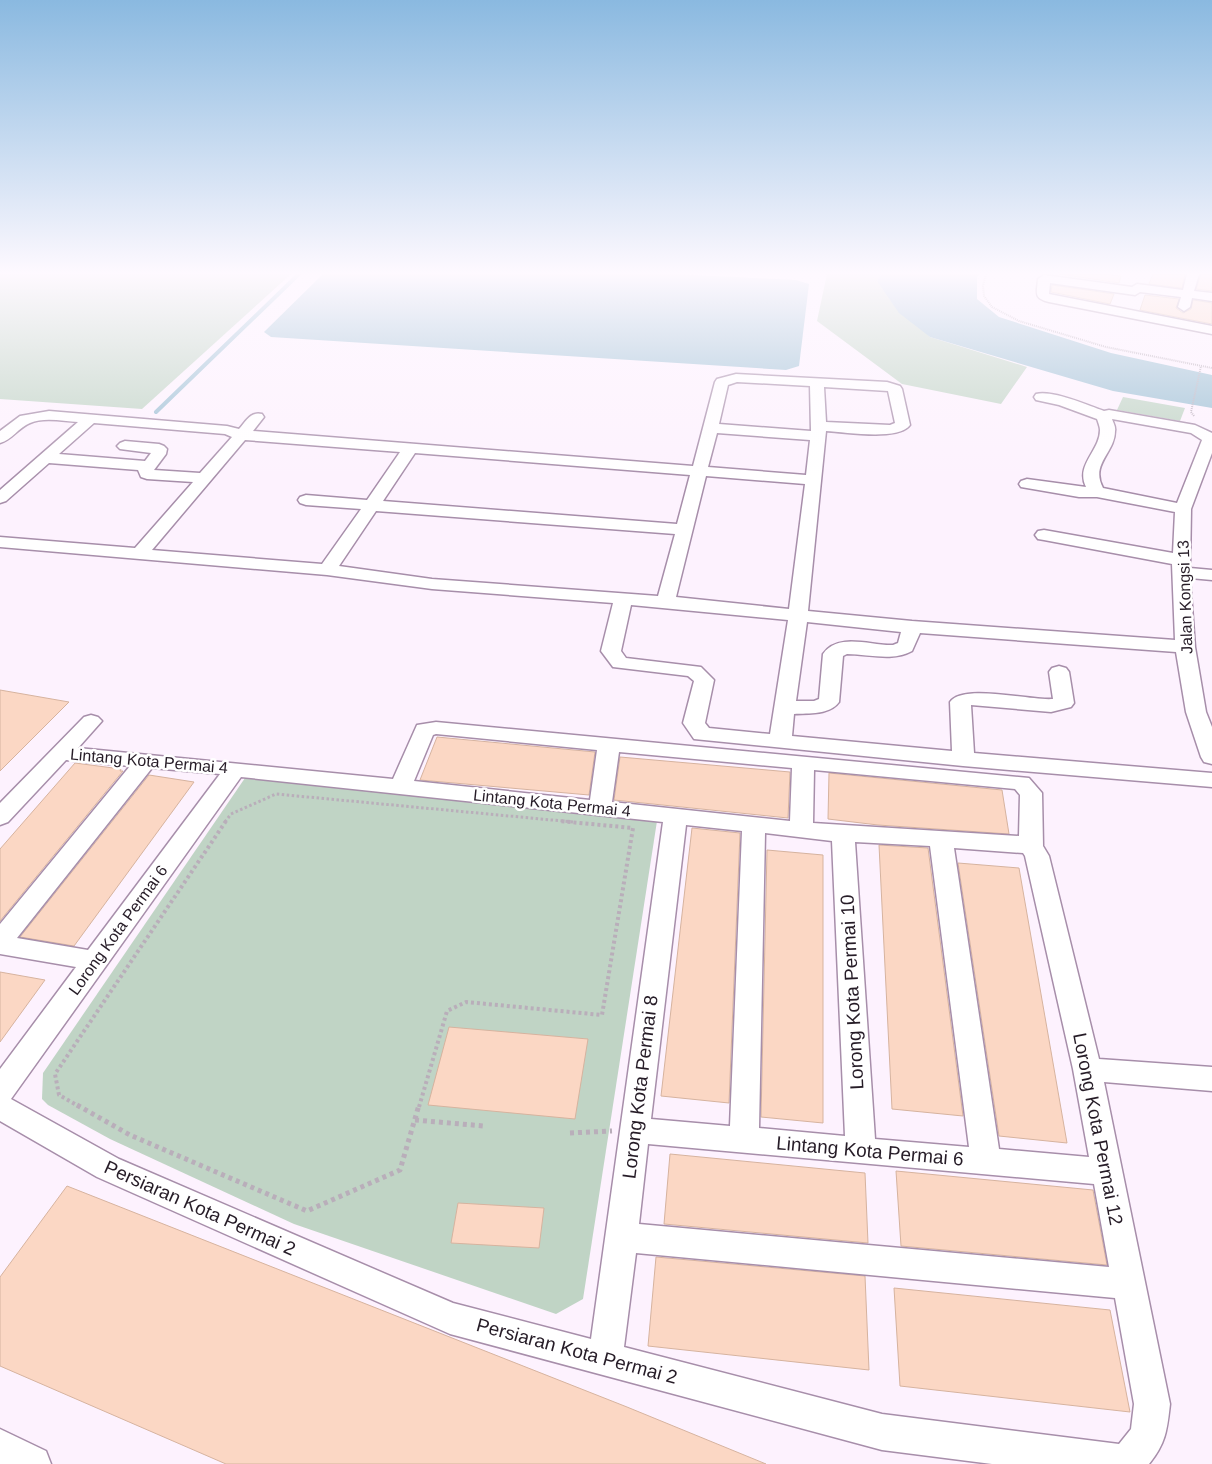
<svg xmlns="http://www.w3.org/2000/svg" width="1212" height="1464" font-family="Arial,sans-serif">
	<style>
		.green { fill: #c0d4c5 }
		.water { fill: #9dc0d4 }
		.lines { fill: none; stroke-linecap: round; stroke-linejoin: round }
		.stream { stroke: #9dc0d4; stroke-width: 4 }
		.building { fill: #fbd7c4; stroke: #d6b39f }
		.minor-casing { stroke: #a78eaa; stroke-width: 3 }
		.path-far3 { stroke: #b9aeba; stroke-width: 2; stroke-dasharray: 1 1; stroke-linecap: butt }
		.path-far2 { stroke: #b9aeba; stroke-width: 3; stroke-dasharray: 2.5 2.5; stroke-linecap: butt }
		.path-far1 { stroke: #b9aeba; stroke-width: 4; stroke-dasharray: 3 3; stroke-linecap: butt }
		.path { stroke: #b9aeba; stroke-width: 5; stroke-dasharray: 4 4; stroke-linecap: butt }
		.minor { fill: #fff; fill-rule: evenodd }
		.labels { text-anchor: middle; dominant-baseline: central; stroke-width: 5; stroke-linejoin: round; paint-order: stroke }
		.street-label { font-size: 16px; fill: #261c27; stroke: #fff }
		.near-street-label { font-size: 19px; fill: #261c27; stroke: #fff }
	</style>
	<rect width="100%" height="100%" fill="#fdf2fe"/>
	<g class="green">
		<polygon points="0,274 291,274 142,409 0,399"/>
		<polygon points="827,274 881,274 877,281 930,337 1027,367 1001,404 902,384 817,321"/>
		<polygon points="1123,397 1185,408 1180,421 1117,410"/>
		<polygon points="245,778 657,821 583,1299 556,1314 294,1224 110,1139 48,1105 42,1099 43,1073"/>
	</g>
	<g class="water">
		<polygon points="323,274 675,274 796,280 809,284 799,366 786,370 271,337 264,332"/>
		<polygon points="881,274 980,274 977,277 977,299 999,317 1111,353 1212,375 1212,408 1113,391 930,337 899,313 877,281"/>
	</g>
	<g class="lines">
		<polyline class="stream" points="156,412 299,274"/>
	</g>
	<g class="building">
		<polygon points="1059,274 1103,274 1121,276 1119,283"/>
		<polygon points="1153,274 1185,274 1182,288 1149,284"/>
		<polygon points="1201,274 1212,274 1212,291 1196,289"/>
		<polygon points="1052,285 1114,294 1110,304 1051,292"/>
		<polygon points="1145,295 1179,299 1176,308 1183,313 1191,309 1193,300 1212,303 1212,324 1140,310"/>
		<polygon points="0,690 69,702 0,771"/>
		<polygon points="437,737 595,752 589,795 420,780"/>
		<polygon points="620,757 790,772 788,818 614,800"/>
		<polygon points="75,763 121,769 120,771 123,771 0,921 0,849"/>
		<polygon points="829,773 1002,790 1009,834 878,825 828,819"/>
		<polygon points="149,775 194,782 74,946 20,937"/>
		<polygon points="692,828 740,833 729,1103 661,1096"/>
		<polygon points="879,845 928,848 963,1116 892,1109"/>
		<polygon points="767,850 823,855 823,1123 761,1117"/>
		<polygon points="958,863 1019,868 1067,1143 999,1136"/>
		<polygon points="0,972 45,980 0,1042"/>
		<polygon points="449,1027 588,1039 575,1119 428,1105"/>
		<polygon points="670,1154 865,1173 868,1243 664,1224"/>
		<polygon points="896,1171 1093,1190 1107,1265 901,1246"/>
		<polygon points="67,1186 627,1407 766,1464 226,1464 0,1366 0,1277"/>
		<polygon points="458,1203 544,1208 539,1248 451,1243"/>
		<polygon points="656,1257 865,1276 869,1370 648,1346"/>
		<polygon points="894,1288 1110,1310 1130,1412 900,1386"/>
	</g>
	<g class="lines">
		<defs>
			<g id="minor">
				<path d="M1187,274H1199L1194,291L1212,293V301L1192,298L1190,307L1184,311L1178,307L1181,297L1140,292L1135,295L1050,283L1049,294L1212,326V334L1049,302C1033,298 1037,293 1038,279L1044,275L1132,287L1137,284L1183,290Z"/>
				<path d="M736,374L887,382L900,386L902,389L910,425C899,441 845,432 826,431L808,611L912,621L1175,640L1172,564L1044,540L1038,539L1035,535L1038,531L1044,530L1173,553L1175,512L1097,497H1079L1021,487L1019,484L1021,481L1027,479L1086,487C1075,465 1100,451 1100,430C1100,427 1098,422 1097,419L1059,405L1036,400L1034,397L1036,394C1053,390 1087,405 1104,411L1109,410L1195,425L1212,433V453L1191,509L1190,568L1212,570V580L1190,578L1195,647L1206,712L1212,727V764L1204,762L1201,757L1186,712L1176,652L920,633L912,651C892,662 868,654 847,654L843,656L839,702C830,715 809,713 794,714L792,736L952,751L950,702C963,683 1030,701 1053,699L1049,672L1052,668L1059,666L1066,668L1069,672L1074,703L1071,707L1051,712L971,705L974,753L1212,773V787L963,766L694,739L683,723L694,681L688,676L613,667L601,651L613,603L432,589L327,575L0,547V537L135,548L193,482L147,479L141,477L138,470L49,463L6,501L0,503V490L78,422C63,421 44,417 30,423C19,427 12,440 0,443V431L20,416L49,411L227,426L239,429C246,421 251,411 262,414L264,417L253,431L693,466L715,382L717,379ZM737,382L810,386L811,431L719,424L728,385ZM824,387L888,391L895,423L890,425L826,422ZM1112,419L1191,433L1202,440L1177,503L1103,488C1090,464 1115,453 1115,431C1116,427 1113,422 1112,419ZM94,423L225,434L232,437L200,473L154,470L166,454L167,449L164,446L159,444L125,441L120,443L117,446L120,449L151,453L145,461L59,454ZM717,433L810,440L806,475L708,467ZM245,440L400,452L367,500L306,495L300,497L298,500L300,503L306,505L361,509L322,564L152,550ZM415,453L690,475L677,524L383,501ZM706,476L805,484L789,609L676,597ZM376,511L675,534L658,596L432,579L339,566ZM631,605L788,620L770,734L709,728L705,723L714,680L701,667L626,658L621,651ZM807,622L901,632L898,643L893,645C872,646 838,632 823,654L819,699L814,701H796Z"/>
				<path d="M91,715L98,717L102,721L78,748L393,779L417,725L436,722L1029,778L1042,793L1043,846L1049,856L1099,1059L1212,1067V1091L1104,1082L1170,1404C1167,1430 1166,1443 1149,1464H992L882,1450L450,1334L97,1177L0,1121V1069L76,967L0,954V924L130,766L66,760L8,822L0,825V803L84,717ZM436,734L597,750L590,800L414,781L433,735ZM619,752L792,768L790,821L612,802ZM152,768L220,774L88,950L17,938ZM814,770L1015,789L1020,795L1019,836L813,823ZM241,777L663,822L591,1339L453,1303L119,1159L11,1099ZM686,825L742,831L730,1126L651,1119ZM765,833L832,841L845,1136L759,1128ZM855,842L930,846L969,1147L875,1139ZM954,848L1023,853L1025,856L1073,1069L1089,1157L999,1149ZM648,1144L1094,1184L1109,1267L639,1224ZM636,1253L1115,1298L1134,1404L1131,1429L1119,1444L882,1414L624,1347Z"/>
				<polygon points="0,1429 46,1451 51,1464 0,1464"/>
			</g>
		</defs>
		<use href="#minor" class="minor-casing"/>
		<g class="path-far3">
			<polyline points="986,274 983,286 984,296 992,307 1019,321 1106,347 1212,368"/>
			<polyline points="1194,416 1191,412 1201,366"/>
		</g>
		<polyline class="path-far2" points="225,822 231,814 276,794 573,822"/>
		<g class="path-far1">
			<polyline points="80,1107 59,1095 55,1074 226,821"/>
			<polyline points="419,1107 447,1011 466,1002 602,1015 633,828 559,821"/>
		</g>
		<g class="path">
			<polyline points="77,1105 130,1135 307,1211 400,1170 419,1105"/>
			<polyline points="415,1120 484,1126"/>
			<polyline points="570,1133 612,1131"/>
		</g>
		<use href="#minor" class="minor"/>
	</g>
	<linearGradient id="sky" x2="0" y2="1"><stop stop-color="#8ab9e0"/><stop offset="0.57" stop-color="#fef9ff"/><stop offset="1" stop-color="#fef9ff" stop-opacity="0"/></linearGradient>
	<rect width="1212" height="479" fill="url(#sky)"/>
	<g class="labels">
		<g class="street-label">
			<text transform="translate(1185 597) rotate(-92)">Jalan Kongsi 13</text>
			<text transform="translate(149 761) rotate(5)">Lintang Kota Permai 4</text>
			<text transform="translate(552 803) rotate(6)">Lintang Kota Permai 4</text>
			<text transform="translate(118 930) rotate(-54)">Lorong Kota Permai 6</text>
		</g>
		<g class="near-street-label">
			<text transform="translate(852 992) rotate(-93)">Lorong Kota Permai 10</text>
			<text transform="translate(640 1087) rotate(-83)">Lorong Kota Permai 8</text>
			<text transform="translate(1098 1129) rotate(79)">Lorong Kota Permai 12</text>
			<text transform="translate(870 1151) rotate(5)">Lintang Kota Permai 6</text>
			<text transform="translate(200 1208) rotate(24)">Persiaran Kota Permai 2</text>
			<text transform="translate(577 1351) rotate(15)">Persiaran Kota Permai 2</text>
		</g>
	</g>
</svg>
